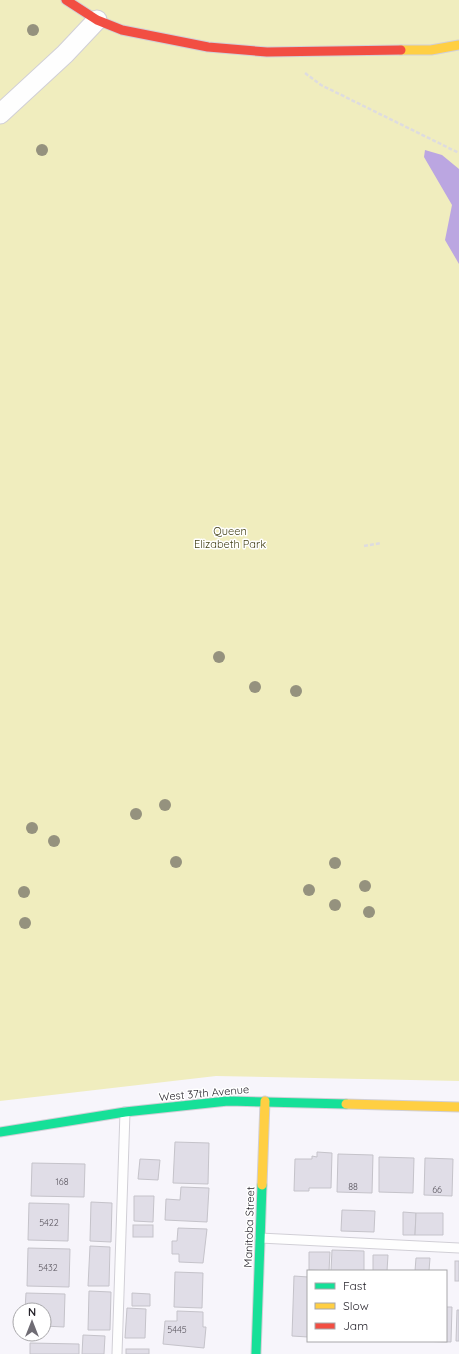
<svg xmlns="http://www.w3.org/2000/svg" width="459" height="1354" font-family="Quicksand,sans-serif">
	<style>
		.green { fill: #f0edbe }
		.water { fill: #bba6e1 }
		.building { fill: #e0dde7; stroke: #c5c3ca }
		.lines { fill: none; stroke-linecap: round; stroke-linejoin: round }
		.lane-casing { stroke: #d1cfd6; stroke-width: 11 }
		.street-casing { stroke: #d1cfd6; stroke-width: 21 }
		.fast-casing { stroke: #d1cfd6; stroke-width: 11 }
		.slow-casing { stroke: #d1cfd6; stroke-width: 11 }
		.jam-casing { stroke: #d1cfd6; stroke-width: 11 }
		.path { stroke: #dedcdf; stroke-width: 2.5; stroke-dasharray: 4 2; stroke-linecap: butt }
		.lane { stroke: #fefefe; stroke-width: 9 }
		.street { stroke: #fefefe; stroke-width: 19 }
		.fast { stroke: #16e098; stroke-width: 9 }
		.slow { stroke: #ffcf43; stroke-width: 9 }
		.jam { stroke: #f24e42; stroke-width: 9 }
		.tree { fill: #95927e }
		.labels { text-anchor: middle; dominant-baseline: central; stroke-width: 3; stroke-linejoin: round; paint-order: stroke }
		.number-label { font-size: 9px; fill: #58545d }
		.park-label { font-size: 11px; fill: #444118; stroke: #fff }
		.street-label { font-size: 11px; fill: #26232b; stroke: #fff }
	</style>
	<rect width="100%" height="100%" fill="#f7f5fb"/>
	<polygon class="green" points="0,0 459,0 459,1081 216,1076 0,1101"/>
	<polygon class="water" points="425,150 442,155 459,169 459,264 445,240 452,205 424,157"/>
	<g class="building">
		<polygon points="175,1142 209,1143 208,1184 173,1183"/>
		<polygon points="317,1152 332,1153 331,1188 309,1188 309,1191 294,1191 295,1159 312,1159 312,1156 317,1157"/>
		<polygon points="338,1154 373,1155 372,1193 337,1192"/>
		<polygon points="379,1157 414,1158 413,1193 379,1192"/>
		<polygon points="425,1158 453,1159 452,1196 424,1195"/>
		<polygon points="140,1159 160,1160 158,1180 138,1179"/>
		<polygon points="32,1163 85,1164 84,1197 31,1196"/>
		<polygon points="181,1187 209,1188 207,1222 165,1220 166,1199 180,1200"/>
		<polygon points="134,1196 154,1196 153,1222 134,1221"/>
		<polygon points="91,1202 112,1203 111,1242 90,1241"/>
		<polygon points="29,1203 69,1204 68,1241 28,1240"/>
		<polygon points="342,1210 375,1211 374,1232 341,1231"/>
		<polygon points="403,1212 416,1213 415,1235 403,1235"/>
		<polygon points="416,1213 443,1213 443,1235 415,1235"/>
		<rect x="133" y="1225" width="20" height="12"/>
		<polygon points="178,1228 207,1229 203,1263 179,1262 179,1254 172,1254 172,1241 177,1241"/>
		<polygon points="90,1246 110,1247 109,1286 88,1286"/>
		<polygon points="28,1248 70,1249 69,1287 27,1286"/>
		<polygon points="332,1250 364,1251 364,1271 331,1271"/>
		<polygon points="309,1252 330,1252 329,1271 309,1270"/>
		<polygon points="373,1255 388,1255 387,1271 373,1271"/>
		<polygon points="416,1258 430,1258 429,1271 415,1271"/>
		<rect x="455" y="1261" width="4" height="20"/>
		<polygon points="175,1272 203,1273 202,1308 174,1307"/>
		<polygon points="294,1276 308,1277 308,1337 292,1336"/>
		<polygon points="89,1291 111,1292 110,1330 88,1330"/>
		<polygon points="26,1293 65,1294 64,1327 44,1326 44,1310 25,1310"/>
		<polygon points="132,1293 150,1294 150,1306 132,1306"/>
		<polygon points="446,1307 452,1307 451,1342 415,1341 446,1341"/>
		<polygon points="127,1308 146,1309 145,1338 125,1338"/>
		<polygon points="457,1310 459,1310 459,1341 456,1341"/>
		<polygon points="177,1311 203,1312 203,1327 206,1327 204,1348 163,1344 165,1321 177,1321"/>
		<polygon points="83,1335 105,1336 104,1354 82,1354"/>
		<polygon points="30,1343 79,1344 79,1354 30,1354"/>
		<rect x="126" y="1349" width="23" height="5"/>
	</g>
	<g class="lines">
		<defs>
			<g id="lane">
				<polyline points="260,1238 459,1248"/>
				<polyline points="117,1354 125,1112"/>
			</g>
			<polyline id="street" points="0,114 65,54 97,20"/>
			<g id="fast">
				<polyline points="0,1132 125,1112 228,1101 346,1104"/>
				<polyline points="256,1354 262,1185"/>
			</g>
			<g id="slow">
				<polyline points="401,50 431,50 459,45"/>
				<polyline points="346,1104 459,1107"/>
				<polyline points="262,1185 265,1101"/>
			</g>
			<polyline id="jam" points="66,0 97,20 122,30 208,47 267,52 401,50"/>
		</defs>
		<use href="#lane" class="lane-casing"/>
		<use href="#street" class="street-casing"/>
		<use href="#fast" class="fast-casing"/>
		<use href="#slow" class="slow-casing"/>
		<use href="#jam" class="jam-casing"/>
		<g class="path">
			<polyline points="305,73 321,85 459,153"/>
			<polyline points="364,546 381,543"/>
		</g>
		<use href="#lane" class="lane"/>
		<use href="#street" class="street"/>
		<use href="#fast" class="fast"/>
		<use href="#slow" class="slow"/>
		<use href="#jam" class="jam"/>
	</g>
	<g class="tree">
		<circle cx="33" cy="30" r="6"/>
		<circle cx="42" cy="150" r="6"/>
		<circle cx="219" cy="657" r="6"/>
		<circle cx="255" cy="687" r="6"/>
		<circle cx="296" cy="691" r="6"/>
		<circle cx="165" cy="805" r="6"/>
		<circle cx="136" cy="814" r="6"/>
		<circle cx="32" cy="828" r="6"/>
		<circle cx="54" cy="841" r="6"/>
		<circle cx="176" cy="862" r="6"/>
		<circle cx="335" cy="863" r="6"/>
		<circle cx="365" cy="886" r="6"/>
		<circle cx="309" cy="890" r="6"/>
		<circle cx="24" cy="892" r="6"/>
		<circle cx="335" cy="905" r="6"/>
		<circle cx="369" cy="912" r="6"/>
		<circle cx="25" cy="923" r="6"/>
	</g>
	<g class="labels">
		<g class="number-label">
			<text x="62" y="1181">168</text>
			<text x="353" y="1186">88</text>
			<text x="437" y="1189">66</text>
			<text x="49" y="1222">5422</text>
			<text x="48" y="1267">5432</text>
			<text x="177" y="1329">5445</text>
		</g>
		<g class="park-label">
			<text x="230" y="531">Queen<tspan x="230" dy="13">Elizabeth Park</tspan></text>
		</g>
		<g class="street-label">
			<text transform="translate(204 1093) rotate(-5)">West 37th Avenue</text>
			<text transform="translate(249 1227) rotate(-88)">Manitoba Street</text>
		</g>
	</g>
	<rect x="307" y="1270" width="140" height="72" fill="#ffffff" stroke="#a8a7aa"/>
	<rect x="315" y="1283" width="20" height="6" fill="#16e098" stroke="#a8a7aa"/>
	<text x="343" y="1290" font-size="12" fill="#26232b">Fast</text>
	<rect x="315" y="1303" width="20" height="6" fill="#ffcf43" stroke="#a8a7aa"/>
	<text x="343" y="1310" font-size="12" fill="#26232b">Slow</text>
	<rect x="315" y="1323" width="20" height="6" fill="#f24e42" stroke="#a8a7aa"/>
	<text x="343" y="1330" font-size="12" fill="#26232b">Jam</text>
	<g transform="translate(32 1322)"><circle r="19" fill="#ffffff" stroke="#a8a7aa"/>
	<path d="M0-3L7 15L0 10L-7 15Z" fill="#6f6c74"/>
	<text y="-6" font-size="11" font-weight="bold" text-anchor="middle" fill="#26232b">N</text>
	</g>
</svg>
